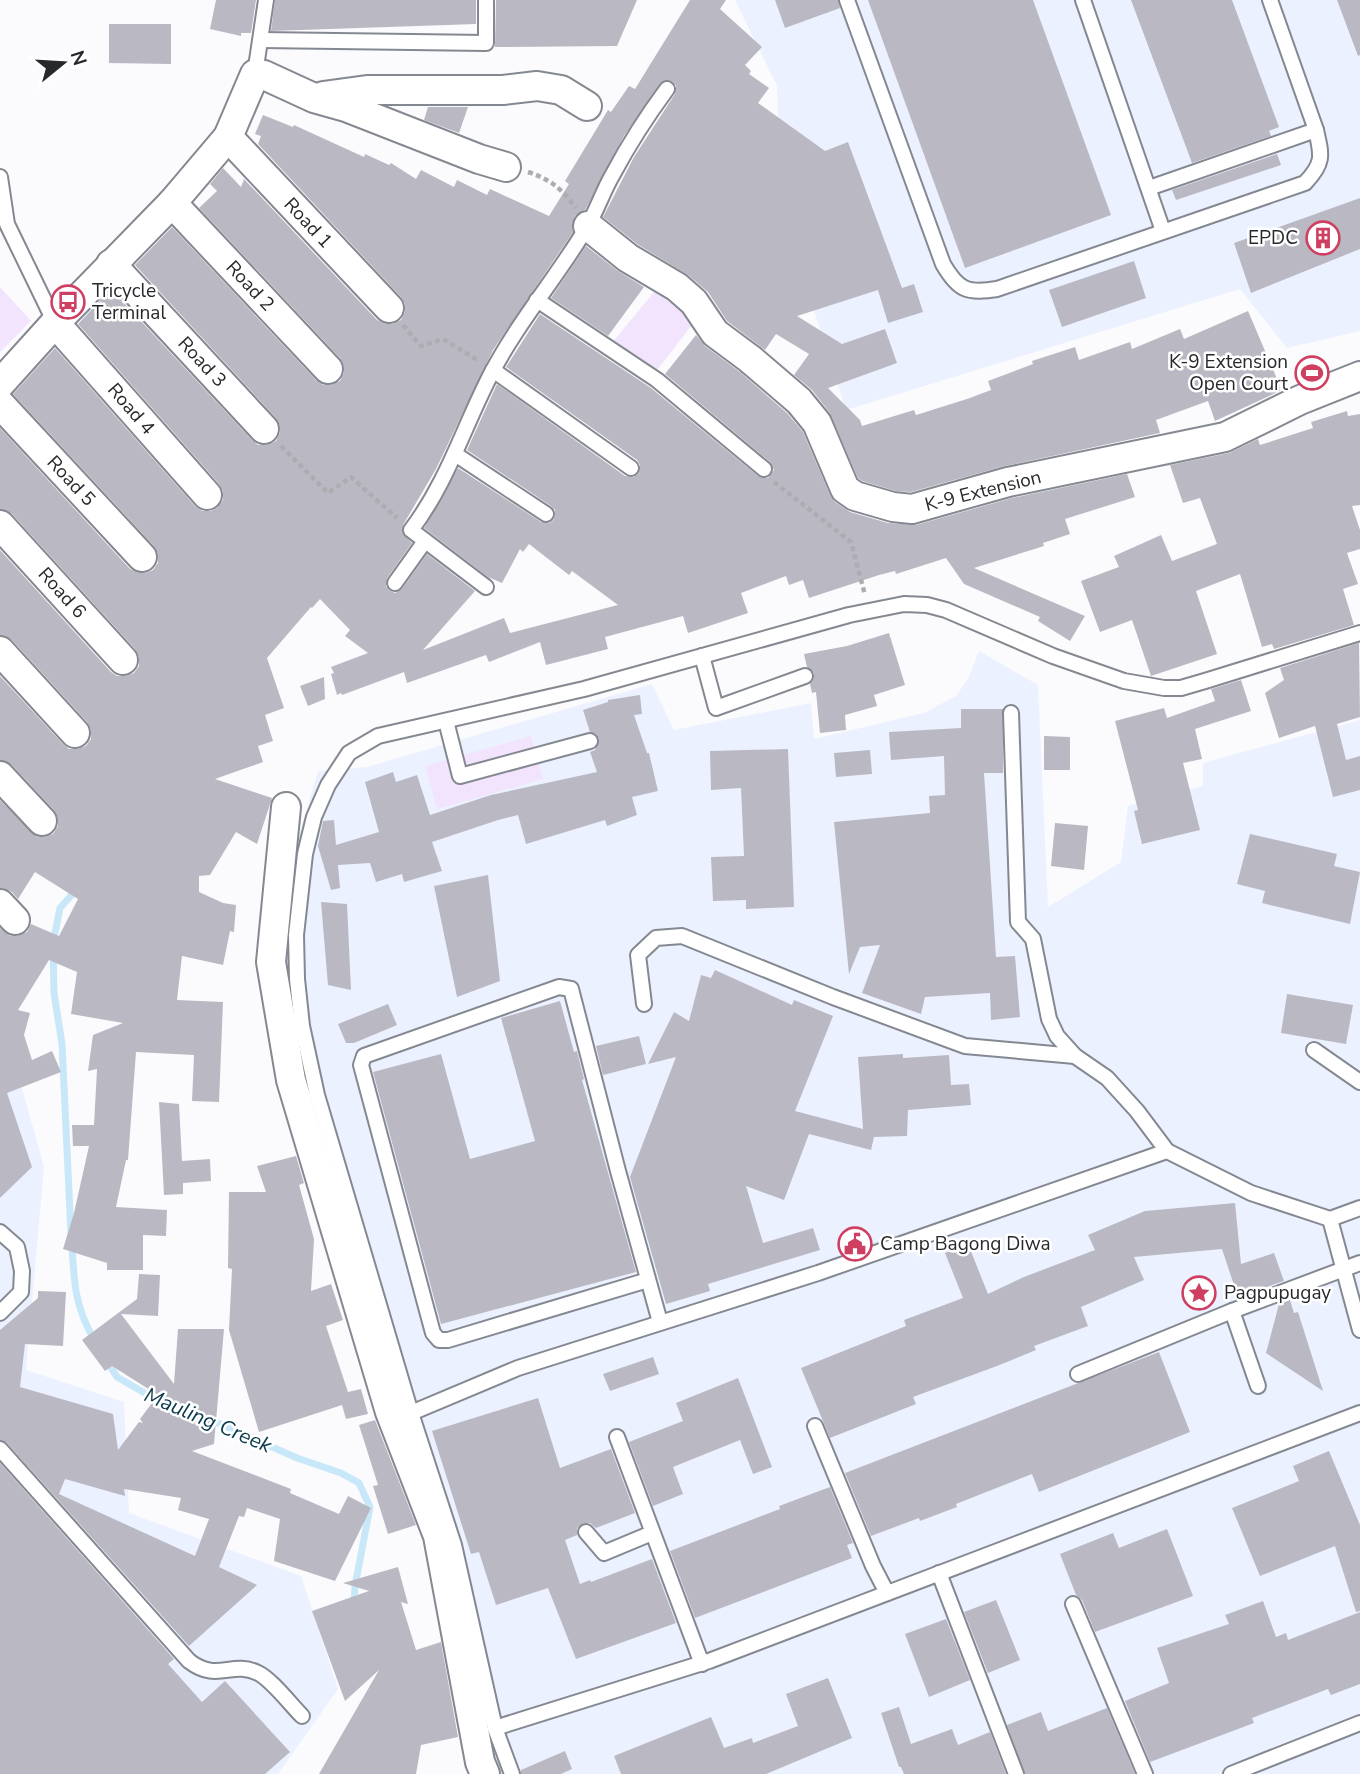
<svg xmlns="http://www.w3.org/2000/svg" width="1360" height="1774" font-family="'Nunito Sans',sans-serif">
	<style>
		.built { fill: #ecf1ff }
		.green { fill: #f1e4fc }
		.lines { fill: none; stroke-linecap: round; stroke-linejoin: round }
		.stream { stroke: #c8e8f9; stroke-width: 7 }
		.building { fill: #bab9c3; fill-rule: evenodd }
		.lane-casing { stroke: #848891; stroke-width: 18 }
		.street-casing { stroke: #848891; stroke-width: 32 }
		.path { stroke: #acadb0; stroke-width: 4.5; stroke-dasharray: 5 3.5; stroke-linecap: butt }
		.lane { stroke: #fff; stroke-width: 14 }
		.street { stroke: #fff; stroke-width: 28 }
		.labels { text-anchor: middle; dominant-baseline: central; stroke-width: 5; stroke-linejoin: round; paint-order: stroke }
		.street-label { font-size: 19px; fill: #26282b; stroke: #fff }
		.poi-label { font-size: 19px; fill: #26282b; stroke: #fff; text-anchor: start }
		.water-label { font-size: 21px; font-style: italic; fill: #07384b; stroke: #fff }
	</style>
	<rect width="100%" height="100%" fill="#fbfbfe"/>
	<g class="built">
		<polygon points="735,0 1360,0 1360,331 1287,348 1240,289 846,410 790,237 780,162 777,86"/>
		<polygon points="979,651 1038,685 1048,907 1121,862 1128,806 1203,786 1203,763 1360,720 1360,1774 501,1774 488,1739 300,1078 280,963 289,869 318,771 367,767 652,684 674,730 811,703 814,739 924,713 956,696 969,677"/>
		<polygon points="2,1017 44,1167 26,1370 124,1402 129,1513 301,1576 338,1689 278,1774 0,1774 0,1019"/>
	</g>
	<g class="green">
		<polygon points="659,286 698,317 654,374 611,344"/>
		<polygon points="0,287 31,321 0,352"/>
		<polygon points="531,736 543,779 437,809 425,766"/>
	</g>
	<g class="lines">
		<g class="stream">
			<polyline points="71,1234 62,1044 54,993 53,943 60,908 77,889"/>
			<path d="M72,1245C74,1283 75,1308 95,1341"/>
			<polyline points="106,1360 117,1377 162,1403"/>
			<polyline points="209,1419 297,1458 341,1473 359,1483 370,1507 355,1586 354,1606"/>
		</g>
	</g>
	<g class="building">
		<polygon points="216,0 256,0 251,33 241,33 241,36 210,29"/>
		<polygon points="275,0 476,0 476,24 271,31"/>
		<polygon points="496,0 637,0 617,46 495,47"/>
		<polygon points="690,0 726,0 720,9 762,47 745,65 751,71 749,74 769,88 758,103 825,151 848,142 902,288 914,284 923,312 888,323 878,290 797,316 842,344 885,329 897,363 828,388 860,420 862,426 914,410 916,415 967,399 991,390 988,381 1033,364 1032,361 1075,347 1079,360 1130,342 1132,349 1180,329 1184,339 1248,311 1280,386 1280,391 1215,421 1208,401 1156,420 1160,433 1005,466 911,492 896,491 862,481 858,478 830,413 812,390 794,375 809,354 776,334 765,350 727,321 708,292 688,275 637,244 603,217 634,157 675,94 676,86 673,82 663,81 624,136 585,210 575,216 572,224 573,232 493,350 436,469 403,525 403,534 412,543 387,578 386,586 389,590 395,593 402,589 427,554 475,591 423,650 504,618 510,633 618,605 572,571 569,575 529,544 523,552 520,549 502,583 488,577 424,528 458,468 541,522 550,523 554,519 555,510 551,506 467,450 497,384 625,476 634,477 639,473 640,465 637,460 506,367 540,314 651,388 758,476 768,478 774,470 770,462 665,374 696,335 705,346 740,372 787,413 803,432 830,495 835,502 850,512 888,523 916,525 1012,498 1127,474 1135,497 1065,519 1070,534 1043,543 1044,546 974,568 1085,616 1070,641 1038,621 1040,617 964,584 946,558 896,574 895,571 879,575 809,598 803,580 789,585 786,576 741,593 748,613 688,633 683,616 605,637 608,649 546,665 540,642 489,662 486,655 407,683 404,672 342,695 341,693 337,695 331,674 334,673 331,667 368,653 345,636 350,630 320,599 312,608 311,607 267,658 284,708 265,715 273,741 258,746 263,762 215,779 272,798 257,844 236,832 210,875 199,876 199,892 223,903 236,905 234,932 230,931 223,965 182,956 177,1000 223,1002 219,1102 192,1101 194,1055 136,1052 128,1160 126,1160 116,1207 167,1210 166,1236 143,1235 143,1270 107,1270 107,1263 63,1249 74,1213 89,1146 73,1146 72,1125 94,1125 97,1069 88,1071 93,1035 123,1023 71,1014 77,972 49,960 18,1010 30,1013 24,1035 32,1060 52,1051 61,1072 7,1093 32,1167 0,1198 0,928 10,936 18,936 27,932 31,924 59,936 78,899 35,872 18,899 12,892 0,888 0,800 37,837 45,837 53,834 58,826 58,818 54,810 12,765 0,760 0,676 63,744 69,749 78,749 86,746 91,739 91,730 87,722 12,640 0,635 0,550 111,672 117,676 126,676 134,673 139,666 139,657 135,649 12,514 0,509 0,428 130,569 138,573 146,573 153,570 158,563 158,554 154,546 13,394 55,348 195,506 202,511 211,511 217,508 223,500 223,491 219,484 78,324 111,289 252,440 258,445 267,445 276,441 280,433 280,426 276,418 135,265 172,227 316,380 323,385 331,385 340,381 344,373 344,366 340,358 199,208 217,191 210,184 223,168 241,187 244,179 377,320 385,324 393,324 401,320 405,312 405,304 401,297 258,144 261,136 255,134 263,115 293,127 294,125 364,157 365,154 389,165 391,163 416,179 421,170 454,187 457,180 487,195 490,189 549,216 569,184 565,181 608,110 611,112 629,86 635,89"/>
		<polygon points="775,0 838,0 840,8 785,28"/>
		<polygon points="868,0 1033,0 1111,215 965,268"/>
		<polygon points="1131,0 1232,0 1279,127 1269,131 1271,136 1192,163"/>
		<polygon points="1337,0 1360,0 1360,55 1358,56"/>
		<polygon points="109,24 171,24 171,64 109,63"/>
		<polygon points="428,107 468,107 459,133 424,120"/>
		<polygon points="1277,154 1281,165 1176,200 1172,190"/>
		<polygon points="1360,198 1360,249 1251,293 1234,243"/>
		<polygon points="586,246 618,271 644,287 608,336 551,298"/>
		<polygon points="1134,261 1146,298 1062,327 1049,290"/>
		<polygon points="1347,411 1348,416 1360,414 1360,505 1352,506 1360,530 1360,549 1347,553 1358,584 1343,589 1354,625 1274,649 1272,644 1262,647 1240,574 1196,591 1217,654 1151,676 1132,620 1100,632 1081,581 1119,567 1114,556 1161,535 1172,561 1217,544 1200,498 1183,503 1170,465 1229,453 1258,439 1260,445 1313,428 1311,422"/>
		<polygon points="889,633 905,685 874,695 877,706 845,715 846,730 820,733 816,692 812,693 810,684 814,678 814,673 807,667 804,654 847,646"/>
		<polygon points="1359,643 1360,717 1337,724 1346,760 1360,756 1360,790 1333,797 1315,726 1279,738 1265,693 1284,680 1280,668"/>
		<polygon points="324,677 325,699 308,706 300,686"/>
		<polygon points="1241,680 1251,711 1195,729 1202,759 1183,763 1200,830 1142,844 1134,811 1138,810 1115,721 1164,708 1167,718 1215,701 1211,689"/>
		<polygon points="640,695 642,714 634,715 647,753 649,753 658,791 632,797 637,815 607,826 605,820 526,844 518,815 498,820 432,842 442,871 404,882 402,874 376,882 370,863 338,865 340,888 331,890 318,846 323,821 334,820 336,845 379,832 365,782 393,772 396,782 417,775 430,815 491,795 597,772 590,752 595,750 599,739 596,734 590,732 583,710 608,702 608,700"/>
		<polygon points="961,709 1003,709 1003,773 984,773 996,957 1015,956 1020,1017 991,1020 990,993 925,997 921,1014 862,993 880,945 860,947 849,974 834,822 930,813 929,796 945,795 944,756 891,760 889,732 961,728"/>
		<polygon points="1044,736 1070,737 1070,770 1044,770"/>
		<polygon points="788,749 794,907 746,909 746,900 713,901 711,857 744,856 741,788 711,790 710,751"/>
		<polygon points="870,750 872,774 836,777 834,753"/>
		<polygon points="1055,823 1088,826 1084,870 1051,866"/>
		<polygon points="1250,834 1337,854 1334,866 1360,872 1350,924 1262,903 1265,891 1237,884"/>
		<polygon points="488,875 500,981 457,997 434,886"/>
		<polygon points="321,902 347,904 351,990 328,985"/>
		<polygon points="715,970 792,1005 794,1000 833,1016 795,1111 863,1129 858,1057 903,1054 903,1058 949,1055 951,1085 969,1084 971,1105 908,1110 907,1136 874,1137 871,1150 809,1134 784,1200 746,1186 763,1243 813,1228 820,1250 708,1284 710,1291 666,1304 630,1177 676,1057 648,1064 674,1012 689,1021 701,975 711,978"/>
		<polygon points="1287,994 1353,1005 1346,1044 1281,1033"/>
		<polygon points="560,1001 574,1052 577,1051 584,1079 582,1080 636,1272 441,1324 373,1072 441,1054 470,1159 535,1141 501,1018"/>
		<polygon points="388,1004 397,1025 354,1043 346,1043 338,1024"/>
		<polygon points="639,1036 646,1064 603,1075 596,1046"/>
		<polygon points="159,1102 179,1104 182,1161 210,1159 211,1181 183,1183 183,1194 164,1195"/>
		<polygon points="296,1156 304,1183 299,1185 314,1239 311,1291 331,1284 343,1320 326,1326 348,1392 361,1389 368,1414 346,1419 342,1405 259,1432 229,1330 232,1269 228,1268 229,1192 266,1192 257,1166"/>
		<polygon points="1235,1203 1241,1264 1274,1253 1284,1281 1238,1297 1222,1249 1134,1257 1144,1280 1081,1307 1088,1326 1034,1346 1036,1350 997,1366 913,1397 916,1404 830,1438 801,1368 906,1326 904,1320 963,1298 945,1253 968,1244 988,1294 1024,1277 1095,1250 1088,1235 1145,1211"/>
		<path d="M139,1274L160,1275L158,1316L121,1314L174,1384L178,1329H224L214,1444L192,1451L291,1489L290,1493L339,1514L348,1496L371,1508L335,1581L274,1561L280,1519L247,1508L244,1517L239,1516L219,1567L257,1585L189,1646L7,1443L0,1440V1330L38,1298V1291L66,1292L63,1346L25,1344L20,1387L113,1414L118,1450L139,1422L143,1423L140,1419L158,1395L112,1366L105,1371L82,1340L137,1299ZM65,1479L125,1496L124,1489L181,1498L178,1510L209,1519L195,1556L59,1494Z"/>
		<polygon points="1290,1300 1294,1313 1298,1312 1323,1391 1266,1353 1279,1304"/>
		<polygon points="1159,1352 1190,1432 1039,1492 1032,1474 956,1504 957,1507 920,1521 919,1518 871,1536 845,1473"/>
		<polygon points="653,1357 659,1374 610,1391 603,1374"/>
		<polygon points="738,1378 772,1467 753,1474 740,1440 673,1467 683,1494 653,1506 629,1442 683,1421 676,1403"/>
		<polygon points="538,1398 560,1468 611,1449 635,1513 596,1528 590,1523 584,1523 577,1528 577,1535 565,1540 580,1584 590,1580 591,1582 652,1559 676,1623 576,1659 548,1588 496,1605 479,1552 471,1554 432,1431"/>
		<polygon points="375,1420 416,1525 388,1534 373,1486 378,1485 359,1425"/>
		<polygon points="1329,1451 1360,1525 1360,1611 1356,1612 1335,1546 1260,1576 1232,1508 1299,1481 1293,1466"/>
		<polygon points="0,1463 174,1659 168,1664 202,1702 225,1681 290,1752 265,1774 0,1774"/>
		<polygon points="830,1487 853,1543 847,1545 852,1558 695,1618 670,1551 780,1509 779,1506"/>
		<polygon points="1167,1529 1193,1596 1095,1632 1082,1600 1076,1595 1060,1554 1113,1533 1119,1548"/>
		<polygon points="398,1567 408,1604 401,1602 416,1650 441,1642 458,1737 421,1745 416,1774 319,1774 379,1670 345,1701 312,1611 369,1591 343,1583"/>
		<polygon points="996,1600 1020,1660 988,1673 964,1612"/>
		<polygon points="1263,1601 1276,1637 1286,1633 1288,1640 1360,1612 1360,1684 1331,1695 1328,1689 1252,1718 1254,1723 1150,1762 1125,1701 1169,1683 1157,1648 1229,1624 1225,1615"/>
		<polygon points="946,1619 970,1680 929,1697 905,1634"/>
		<polygon points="828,1678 852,1738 766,1774 621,1774 614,1756 711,1717 724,1748 752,1738 753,1743 798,1726 786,1694"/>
		<polygon points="899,1707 911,1744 952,1729 958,1745 990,1732 1006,1774 904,1774 901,1767 899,1767 881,1713"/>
		<polygon points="1107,1708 1135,1774 1025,1774 1007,1725 1041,1712 1048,1731"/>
		<polygon points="565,1751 572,1769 561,1774 521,1774 521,1770"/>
	</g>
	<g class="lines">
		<defs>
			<g id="lane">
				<path d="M847,0L943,264C958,290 967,294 997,289L1305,183C1324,163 1322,156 1316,130L1270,0"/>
				<polyline points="1083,0 1163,231"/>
				<polyline points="261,40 486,43 486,0"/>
				<polyline points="255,74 266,0"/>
				<polyline points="0,177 7,224 55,323"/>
				<polyline points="1149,188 1316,130"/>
				<polyline points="537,300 657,380 764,469"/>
				<polyline points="493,370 631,468"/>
				<polyline points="455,454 546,514"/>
				<polyline points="395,583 425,541"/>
				<path d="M486,587L411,530C447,483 464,426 491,374C518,322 557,277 587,227C597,210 603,191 613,174C629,144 647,116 667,89"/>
				<polyline points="702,656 716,708 805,676"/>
				<polyline points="1011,713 1018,922 1033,939 1049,1019 1057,1036 1075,1056 1107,1078 1137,1111 1167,1151 1251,1193 1330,1219 1360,1208"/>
				<polyline points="446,721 460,776 590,741"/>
				<polyline points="644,1004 638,955 656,938 682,936 833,997 965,1046 1075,1056"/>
				<polyline points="1314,1050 1360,1082"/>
				<polyline points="1330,1219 1360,1330"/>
				<polyline points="0,1232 17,1247 22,1271 21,1292 0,1313"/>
				<polyline points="648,1280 448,1340 439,1340 433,1333 361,1065 364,1056 559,987 571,989 618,1171 660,1322"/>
				<polyline points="1232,1311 1258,1386"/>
				<polyline points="1078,1374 1232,1311 1360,1263"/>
				<polyline points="411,1413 518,1368 818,1273 1167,1151"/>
				<polyline points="815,1426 873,1566 887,1593"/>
				<polyline points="617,1437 702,1664"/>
				<path d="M0,1449L189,1661C218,1683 231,1660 258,1673C271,1679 291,1705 302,1716"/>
				<polyline points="586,1532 604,1553 652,1533"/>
				<polyline points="939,1573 1016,1774"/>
				<polyline points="1073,1604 1145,1774"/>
				<polyline points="495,1728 709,1661 1360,1413"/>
				<polyline points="512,1774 495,1728 454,1545 411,1413 317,1095 302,1026 297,979 296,935 305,854 314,817 328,785 349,753 378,736 584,689 849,615 904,604 927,605 946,610 1053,656 1124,681 1164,688 1181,688 1205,681 1360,633"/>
				<polyline points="1231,1774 1360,1723"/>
			</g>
			<g id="street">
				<polyline points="323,96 367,90 503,90 537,86 561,90 587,106"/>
				<polyline points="228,137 389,308"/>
				<polyline points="172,203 328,369"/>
				<polyline points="588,226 628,258 677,287 694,302 715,333 750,359 799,401 817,423 845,489 855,496 893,507 912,509 1008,482 1225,437 1300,400 1360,376"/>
				<polyline points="111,264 264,429"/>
				<polyline points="55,323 207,495"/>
				<polyline points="0,384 55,323 172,203 228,137 255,74 264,75 314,98 346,107 479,159 506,167"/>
				<polyline points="0,404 142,557"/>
				<polyline points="0,525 123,660"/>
				<polyline points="0,651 75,733"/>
				<polyline points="0,776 42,821"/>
				<polyline points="286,807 271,962 291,1080 390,1412 438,1536 480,1762 485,1774"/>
				<polyline points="0,904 15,920"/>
			</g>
		</defs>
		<use href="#lane" class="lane-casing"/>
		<use href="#street" class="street-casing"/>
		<g class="path">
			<path d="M528,172C550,179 562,189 576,208"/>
			<polyline points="403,325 421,346 443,339 479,361"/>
			<polyline points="281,446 328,493 351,477 397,518"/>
			<polyline points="774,482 851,542 865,595"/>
		</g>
		<use href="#lane" class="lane"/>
		<use href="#street" class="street"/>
	</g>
	<defs>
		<symbol id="building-ring" viewBox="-11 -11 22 22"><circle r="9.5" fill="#fff" stroke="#ce3f61" stroke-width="1.5"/><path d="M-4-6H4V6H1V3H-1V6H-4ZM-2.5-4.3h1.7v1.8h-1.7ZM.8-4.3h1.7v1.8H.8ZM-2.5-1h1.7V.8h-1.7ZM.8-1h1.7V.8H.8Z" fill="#ce3f61"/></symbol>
		<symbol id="bus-ring" viewBox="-11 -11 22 22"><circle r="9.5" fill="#fff" stroke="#ce3f61" stroke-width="1.5"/><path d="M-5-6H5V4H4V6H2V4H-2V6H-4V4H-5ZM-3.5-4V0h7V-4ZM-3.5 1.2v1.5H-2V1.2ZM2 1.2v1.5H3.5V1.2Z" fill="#ce3f61"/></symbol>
		<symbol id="stadium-ring" viewBox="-11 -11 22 22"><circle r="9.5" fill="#fff" stroke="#ce3f61" stroke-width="1.5"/><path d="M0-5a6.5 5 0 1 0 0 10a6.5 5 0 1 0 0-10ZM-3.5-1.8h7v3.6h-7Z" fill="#ce3f61"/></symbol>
		<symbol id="civic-ring" viewBox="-11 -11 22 22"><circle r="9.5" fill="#fff" stroke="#ce3f61" stroke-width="1.5"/><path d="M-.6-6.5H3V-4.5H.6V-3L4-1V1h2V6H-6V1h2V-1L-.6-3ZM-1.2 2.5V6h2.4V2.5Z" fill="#ce3f61"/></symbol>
		<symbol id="sight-ring" viewBox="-11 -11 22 22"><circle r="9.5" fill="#fff" stroke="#ce3f61" stroke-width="1.5"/><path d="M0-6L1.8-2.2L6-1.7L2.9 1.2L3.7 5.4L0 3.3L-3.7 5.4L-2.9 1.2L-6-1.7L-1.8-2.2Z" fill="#ce3f61"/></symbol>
	</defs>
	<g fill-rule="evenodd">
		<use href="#building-ring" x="1304" y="219" width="38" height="38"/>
		<use href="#bus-ring" x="49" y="283" width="38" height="38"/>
		<use href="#stadium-ring" x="1293" y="354" width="38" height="38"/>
		<use href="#civic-ring" x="836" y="1225" width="38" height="38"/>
		<use href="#sight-ring" x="1180" y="1274" width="38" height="38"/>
	</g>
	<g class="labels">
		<g class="street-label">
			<text transform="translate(308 223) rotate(47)">Road 1</text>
			<text transform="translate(250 286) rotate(47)">Road 2</text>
			<text transform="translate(202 362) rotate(47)">Road 3</text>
			<text transform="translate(131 409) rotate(49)">Road 4</text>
			<text transform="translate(71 481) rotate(47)">Road 5</text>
			<text transform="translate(983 491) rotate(-14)">K-9 Extension</text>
			<text transform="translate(62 593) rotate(48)">Road 6</text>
		</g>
		<g class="poi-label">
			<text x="1298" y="238" text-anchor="end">EPDC</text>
			<text x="92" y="291">Tricycle<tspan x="92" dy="22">Terminal</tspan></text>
			<text x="1288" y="362" text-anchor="end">K-9 Extension<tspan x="1288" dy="22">Open Court</tspan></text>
			<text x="880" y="1244">Camp Bagong Diwa</text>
			<text x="1224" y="1293">Pagpupugay</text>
		</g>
		<g class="water-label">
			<text transform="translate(208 1420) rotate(23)">Mauling Creek</text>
		</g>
	</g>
	<g transform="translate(63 63) rotate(72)" stroke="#ffffff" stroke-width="5" paint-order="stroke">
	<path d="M0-5L12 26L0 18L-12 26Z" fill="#26282b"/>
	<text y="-10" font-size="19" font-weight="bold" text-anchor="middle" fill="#26282b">N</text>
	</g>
</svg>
